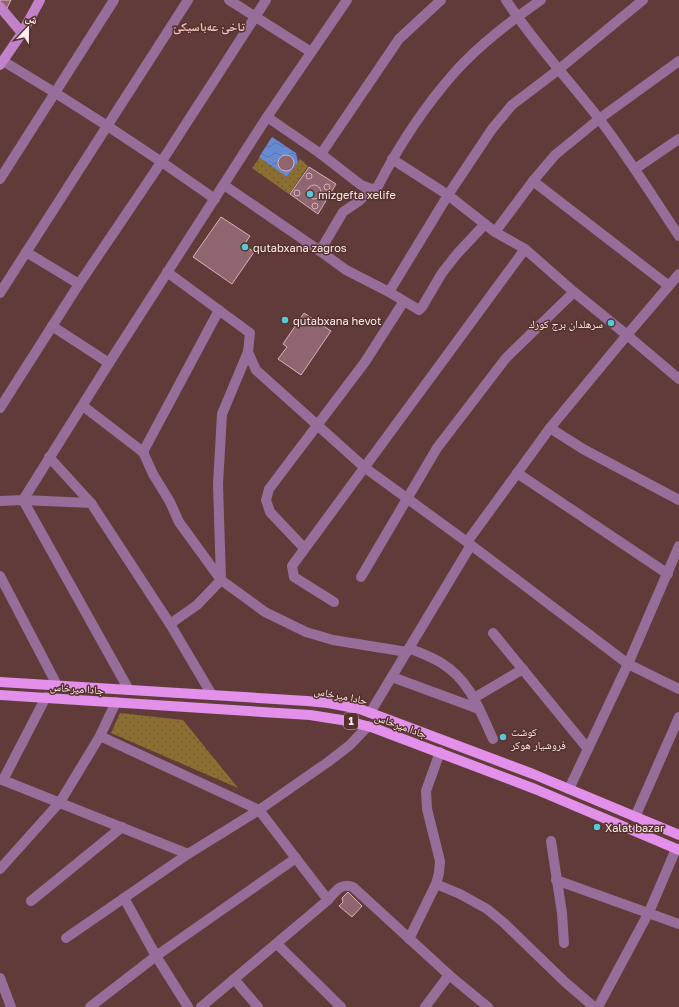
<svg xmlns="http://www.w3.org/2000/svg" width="679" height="1007" font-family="'Golos Text','Noto Naskh Arabic',sans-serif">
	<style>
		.grass { fill: url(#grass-dots) }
		.water { fill: url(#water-waves) }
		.building { fill: #8f666f; stroke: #dcafb9 }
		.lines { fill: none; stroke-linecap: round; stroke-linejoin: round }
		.minor { stroke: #976e9a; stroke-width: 10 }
		.secondary { stroke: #c282c7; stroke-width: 10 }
		.primary { stroke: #e390ea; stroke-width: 10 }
		.poi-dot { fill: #52cbd7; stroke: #55312e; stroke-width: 1.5 }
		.labels { text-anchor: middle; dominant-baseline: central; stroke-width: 3; stroke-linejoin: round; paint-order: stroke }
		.shield { fill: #55312e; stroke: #cbb6b4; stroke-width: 1 }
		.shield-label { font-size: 10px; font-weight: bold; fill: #feefee }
		.poi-label { font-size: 11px; fill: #feefee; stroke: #55312e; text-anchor: start }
		.street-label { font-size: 11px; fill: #feefee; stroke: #55312e }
		.neighbourhood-label { font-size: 12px; font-weight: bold; fill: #f1c3bf; stroke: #55312e }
	</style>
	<defs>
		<pattern id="grass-dots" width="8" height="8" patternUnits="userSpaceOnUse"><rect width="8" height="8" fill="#8c6f30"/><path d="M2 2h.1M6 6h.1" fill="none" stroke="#6c5c3c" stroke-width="1.8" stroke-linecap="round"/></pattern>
		<pattern id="water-waves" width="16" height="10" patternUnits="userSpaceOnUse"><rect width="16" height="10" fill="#678ad4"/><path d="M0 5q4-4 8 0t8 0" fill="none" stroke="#5e73a3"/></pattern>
	</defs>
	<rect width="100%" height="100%" fill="#613b39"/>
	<g class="grass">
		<polygon points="260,157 287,177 300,159 308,166 289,194 252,168"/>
		<polygon points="120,713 183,720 238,788 111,733"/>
	</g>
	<polygon class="water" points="272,137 296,153 298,162 287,177 259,157"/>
	<g class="building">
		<polygon points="0,0 11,0 6,10 0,3"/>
		<circle cx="286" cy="163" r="8"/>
		<polygon points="309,167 336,184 318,214 290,194"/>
		<circle cx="309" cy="176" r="3"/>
		<circle cx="327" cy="187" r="3"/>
		<circle cx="314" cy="192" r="7"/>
		<circle cx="297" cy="193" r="3"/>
		<circle cx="315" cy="206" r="3"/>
		<polygon points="221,217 250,236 244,245 254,252 232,284 193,257"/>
		<polygon points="304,313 331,331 301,375 278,359 287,347 283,344"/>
		<polygon points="348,892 362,906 352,917 339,906 343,902 342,898"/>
	</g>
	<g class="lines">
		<g class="minor">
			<polyline points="229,0 311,52"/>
			<path d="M506,0C534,43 569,80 600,120C628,157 653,197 679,236"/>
			<path d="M3,61C75,104 146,150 215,199"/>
			<path d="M267,117L321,154L361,185L371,189L377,188C398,147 424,107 455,72C480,44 511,21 541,0"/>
			<polyline points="321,154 399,39 441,0"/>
			<polyline points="392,159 448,195 495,232 525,249 574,292 627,335 550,428 467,542"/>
			<polyline points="635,169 679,139"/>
			<polyline points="0,179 114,0"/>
			<polyline points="533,181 669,286"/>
			<polyline points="224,185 320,251 346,270 389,292 419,310 422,307 442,273 457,254 485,224"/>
			<polyline points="495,232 533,181 555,155 599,119 679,61"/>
			<polyline points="320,251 343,212 359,201 371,189"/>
			<polyline points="26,252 79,284"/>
			<polyline points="167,272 250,333 248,352 256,370 364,467 467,542 628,664 679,689"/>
			<polyline points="679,274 627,335 679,379"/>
			<polyline points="389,292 448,195 492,129 512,105 558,70 643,0"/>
			<polyline points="0,293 188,0"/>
			<polyline points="52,326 109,363"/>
			<polyline points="83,406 143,452 153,474 170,502 179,522 221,580 239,593 265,612 306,632 333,640 407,652"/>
			<polyline points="0,408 79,284 162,161 266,0"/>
			<polyline points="550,428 583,449 679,500"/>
			<polyline points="143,452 219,310"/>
			<polyline points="49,457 91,503"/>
			<polyline points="517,473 668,574"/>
			<polyline points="0,501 23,500 91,503 170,624 212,695"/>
			<polyline points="304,548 270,512 266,500 269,489 365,362 404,301"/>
			<polyline points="0,576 57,685"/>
			<polyline points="361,577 437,448 506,358 574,292"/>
			<polyline points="334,602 294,577 292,566 525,249"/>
			<polyline points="170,624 197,605 221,580 218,484 222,414 248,352"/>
			<polyline points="493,633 588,749"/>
			<path d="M409,648C420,653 432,657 443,664C470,681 480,711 493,739"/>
			<polyline points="392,677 479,709"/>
			<polyline points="129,690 23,500 109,363 267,117 347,0"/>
			<polyline points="474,698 523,669"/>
			<polyline points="370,713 471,545"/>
			<polyline points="100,736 259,810 188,854 124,898 156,956 188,1007"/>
			<polyline points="0,779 188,854"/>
			<polyline points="3,780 46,697"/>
			<polyline points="569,789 628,664 679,546"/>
			<polyline points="635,817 679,717"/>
			<polyline points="551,841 562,913 564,943"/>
			<polyline points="0,869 60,802 100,736 116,702"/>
			<polyline points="556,880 679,924"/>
			<polyline points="436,884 460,894 487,909 504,923 565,982 594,1007"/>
			<polyline points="328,900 259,810 328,762 350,745 368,726"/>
			<polyline points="31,901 122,827"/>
			<polyline points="66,938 124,898"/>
			<polyline points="409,939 436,884 439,873 440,861 427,809 426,791 440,752"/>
			<polyline points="277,944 341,1007"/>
			<polyline points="0,978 11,1007"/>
			<polyline points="234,979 258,1007"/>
			<polyline points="90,1007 156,956 296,858"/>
			<path d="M201,1007L328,900C335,892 341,882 353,887L449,975L488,1007"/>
			<polyline points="425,1007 449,975"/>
			<polyline points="598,1007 649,912 676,849"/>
		</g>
		<g class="secondary">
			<polyline points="0,7 22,33"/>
			<polyline points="0,65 22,33 40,0"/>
		</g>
		<g class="primary">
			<polyline points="0,682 307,701 328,703 360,709 533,774 679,835"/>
			<polyline points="0,695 310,715 348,721 374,728 535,789 679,850"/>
		</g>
	</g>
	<g class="poi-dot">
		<circle cx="310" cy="194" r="4"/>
		<circle cx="245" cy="247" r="4"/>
		<circle cx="285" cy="320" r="4"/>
		<circle cx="611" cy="323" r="4"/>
		<circle cx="503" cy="737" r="4"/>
		<circle cx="597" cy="827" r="4"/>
	</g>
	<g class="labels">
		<rect class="shield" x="344" y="713" width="14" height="16" rx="3"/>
		<g class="shield-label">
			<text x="351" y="721">1</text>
		</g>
		<g class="poi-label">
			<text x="318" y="194">mizgefta xelife</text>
			<text x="253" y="247">qutabxana zagros</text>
			<text x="293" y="320">qutabxana hevot</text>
			<text x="603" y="323" text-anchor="end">سرهلدان برج كورك</text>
			<text x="511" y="731">كوشت<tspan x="511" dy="13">فروشيار هوكر</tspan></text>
			<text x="605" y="827">Xalat bazar</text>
		</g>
		<g class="street-label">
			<text transform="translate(77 688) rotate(4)">جادا ميرخاس</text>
			<text transform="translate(341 695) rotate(11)">حادا ميرخاس</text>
			<text transform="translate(401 725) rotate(20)">جادا ميرخاس</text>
		</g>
		<g class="neighbourhood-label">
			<text x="209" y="26">تاخێ عه‌باسيكێ</text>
		</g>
	</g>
	<g transform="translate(28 28) rotate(22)" stroke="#55312e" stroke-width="3" paint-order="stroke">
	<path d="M0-3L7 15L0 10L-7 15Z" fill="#feefee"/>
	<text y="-6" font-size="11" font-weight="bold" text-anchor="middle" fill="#feefee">ش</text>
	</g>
</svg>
